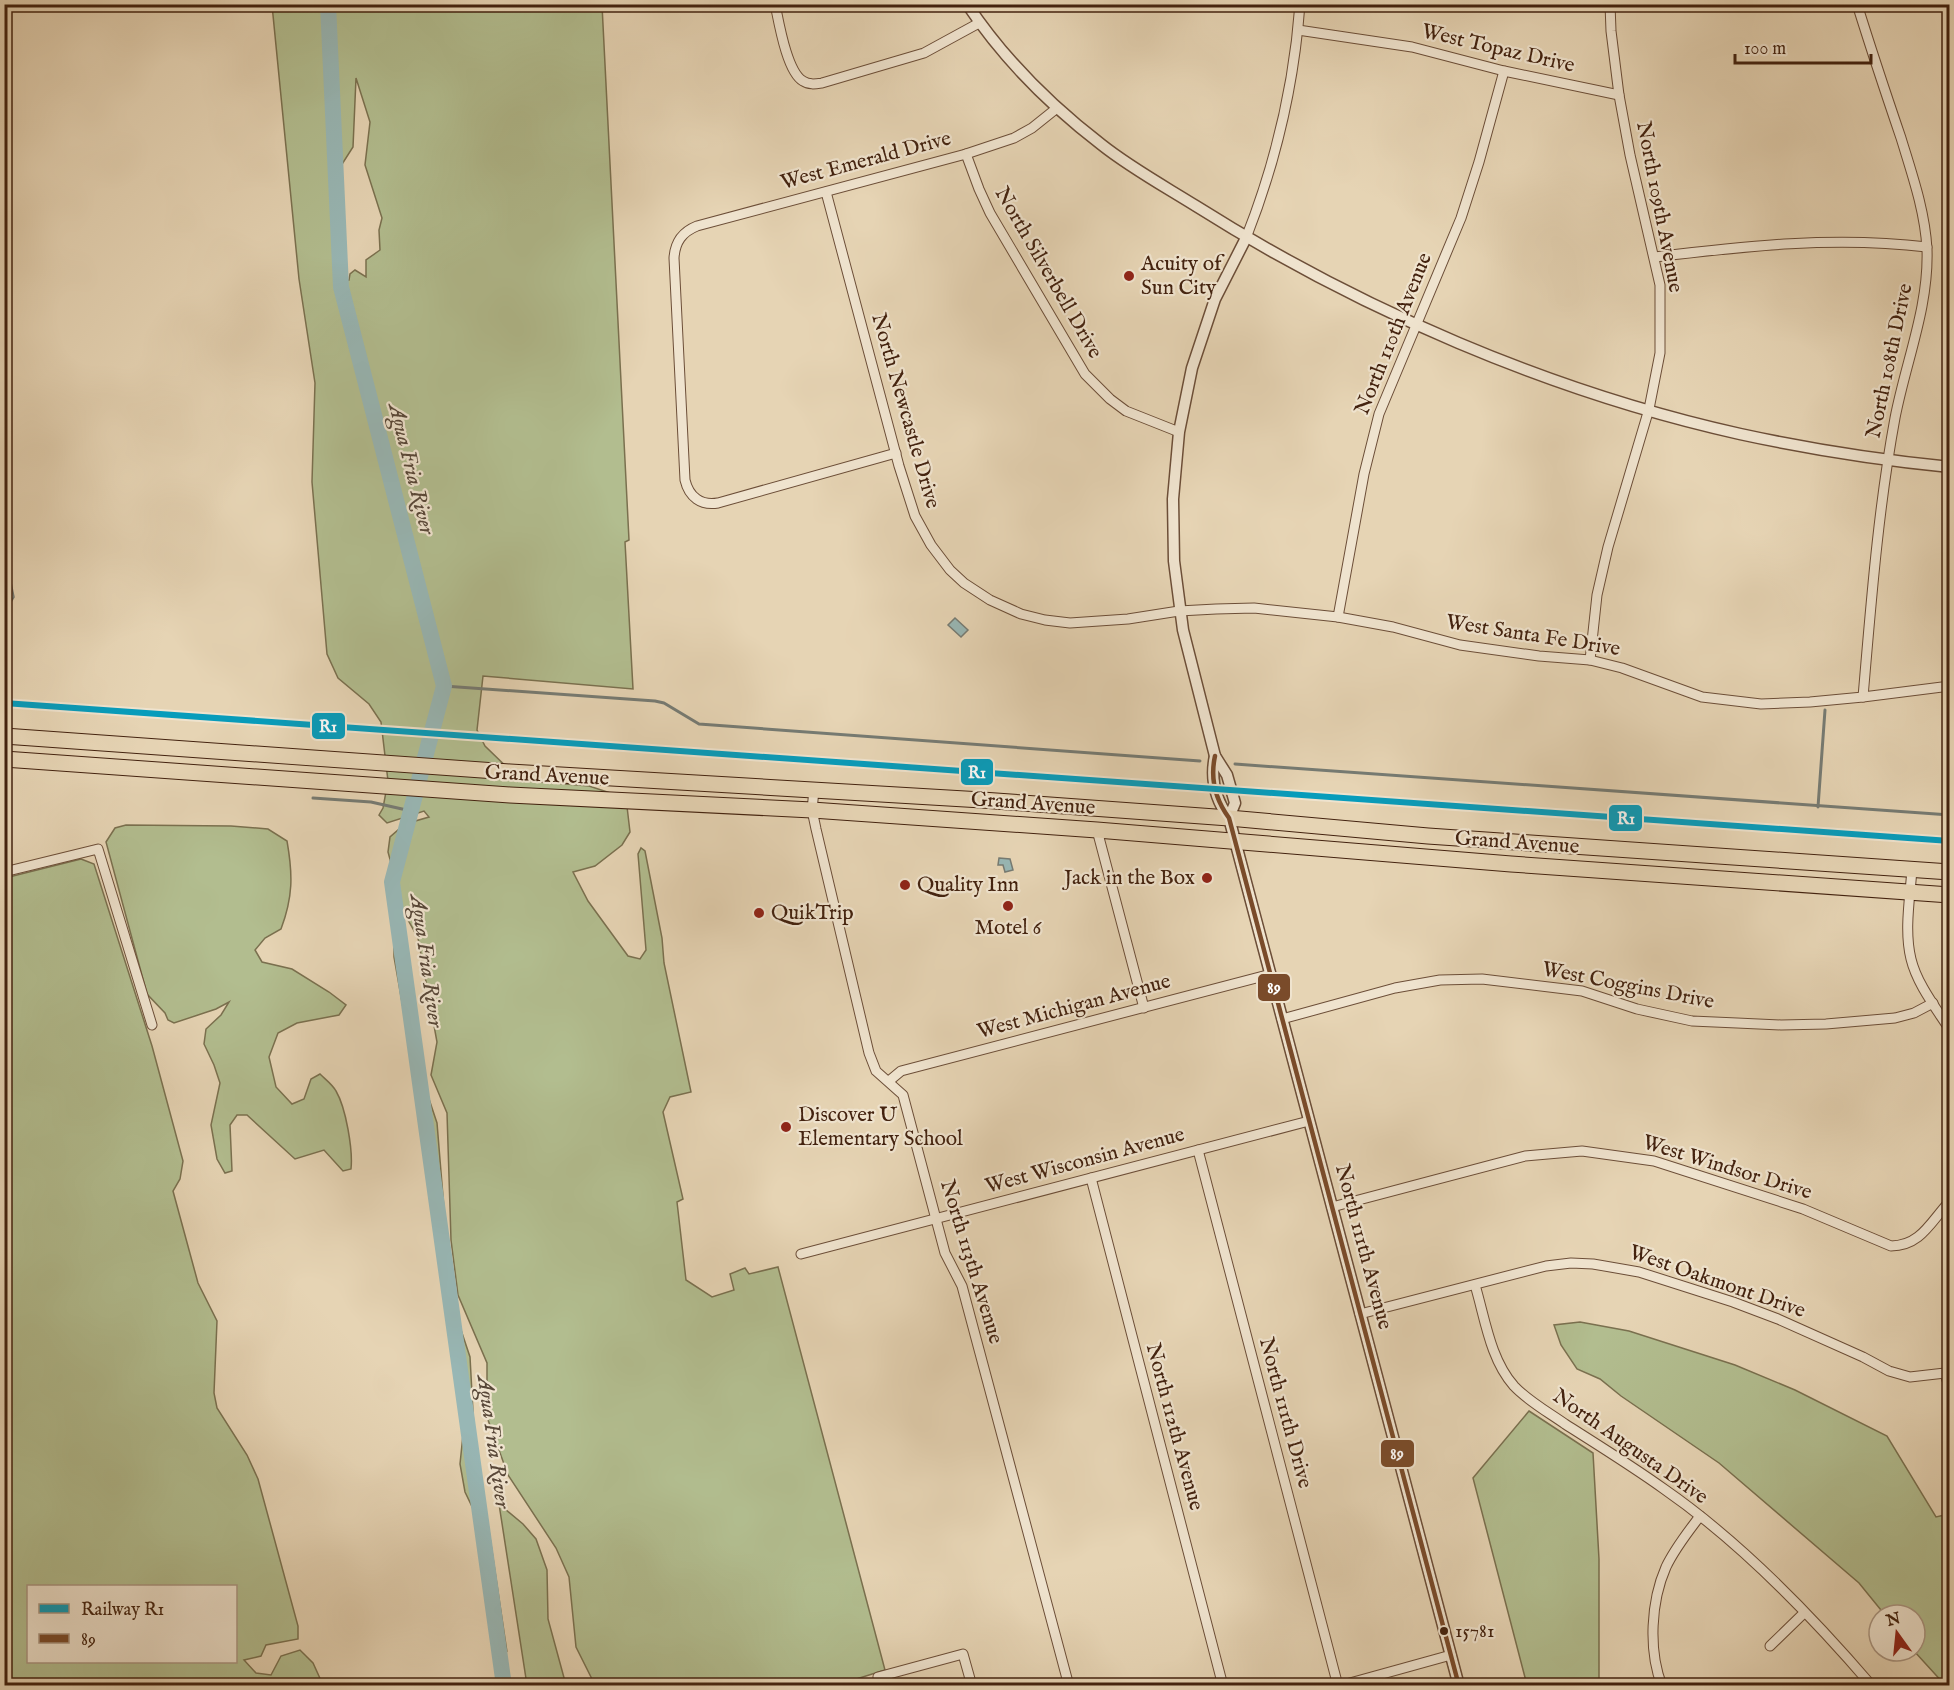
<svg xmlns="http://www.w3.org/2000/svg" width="1954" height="1690" font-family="'IM FELL English',serif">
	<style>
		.green { fill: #b2bd8f; stroke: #7a704f; stroke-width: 1.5; fill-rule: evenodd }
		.water { fill: #98b7b5; stroke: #767b73; stroke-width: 1.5 }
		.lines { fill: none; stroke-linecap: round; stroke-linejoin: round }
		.stream { stroke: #767b73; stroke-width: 3 }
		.river { stroke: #98b7b5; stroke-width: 16 }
		.minor-casing { stroke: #6c4e38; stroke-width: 11 }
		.tertiary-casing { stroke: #6c4e38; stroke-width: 13 }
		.trunk-casing { stroke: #43220f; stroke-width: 17 }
		.minor { stroke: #efe3ce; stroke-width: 9 }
		.tertiary { stroke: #efe3ce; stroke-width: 10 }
		.trunk { stroke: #e6d4b4; stroke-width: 15 }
		.bus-1-casing { stroke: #efe3ce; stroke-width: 9 }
		.bus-1 { stroke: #7a4b2a; stroke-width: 4.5 }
		.rail-1-casing { stroke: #efe3ce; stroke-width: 10 }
		.rail-1 { stroke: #079cbb; stroke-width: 6 }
		.poi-dot { fill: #8f2418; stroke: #efe3ce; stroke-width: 2 }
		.bus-dot { fill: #43220f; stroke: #efe3ce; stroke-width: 2 }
		.labels { text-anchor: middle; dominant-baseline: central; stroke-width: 4.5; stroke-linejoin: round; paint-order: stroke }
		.bus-label { font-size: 20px; fill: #43220f; stroke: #efe3ce; text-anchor: start }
		.street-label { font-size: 21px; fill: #43220f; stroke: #efe3ce }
		.poi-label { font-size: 21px; fill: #43220f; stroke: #efe3ce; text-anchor: start }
		.water-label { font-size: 22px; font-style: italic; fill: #584738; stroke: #efe3ce }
		.line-badge { stroke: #efe3ce; stroke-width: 2 }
		.badge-label { font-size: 16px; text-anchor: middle; font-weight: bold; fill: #fff }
	</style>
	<rect width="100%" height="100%" fill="#e6d4b4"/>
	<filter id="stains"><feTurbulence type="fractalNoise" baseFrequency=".00333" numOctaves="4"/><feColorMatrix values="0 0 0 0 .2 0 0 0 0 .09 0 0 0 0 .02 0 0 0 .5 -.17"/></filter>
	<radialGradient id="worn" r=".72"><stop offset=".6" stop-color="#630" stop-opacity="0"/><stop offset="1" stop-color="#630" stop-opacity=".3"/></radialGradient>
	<g class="green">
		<path d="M272,5H602L629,540L625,542L633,689L483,676L477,730L485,746L520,780L589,786L626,798L630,832L622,845L595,866L573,872L588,901L628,956L640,959L646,950L638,854L641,848L645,851L662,938L664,963L691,1092L670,1097L663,1112L683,1199L677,1202L686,1280L712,1297L734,1290L730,1274L745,1268L749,1274L778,1267L885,1670L850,1681L851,1685H595L576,1647L569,1577L556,1548L508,1475L487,1417V1363L458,1295L451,1240L447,1113L431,1075L437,1042L418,938L398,902L394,874L388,852L390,837L405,824L429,817L424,811L387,823L379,815L383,808L388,781L381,722L369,704L338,678L327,654L312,482L315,383L299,279ZM356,78L370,122L365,165L382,218L379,230L380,250L366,260V277L355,270L350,274L349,280L337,281L330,183L353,147Z"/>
		<path d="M126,825L231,826L268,829L287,841C293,875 293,897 281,929L265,938L255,950L262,962L292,969L329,992L346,1005L339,1015L297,1023L278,1033L269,1057L276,1087L292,1104L304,1099L311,1079L320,1074C325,1079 333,1085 336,1091C346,1108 353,1150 351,1169L343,1171L324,1150L295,1159L247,1115H237L230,1125L232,1171L225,1173L217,1159L211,1125L220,1083L214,1065L204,1044L206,1029L221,1015L229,1002L216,1009L174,1023L168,1020L165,1013L147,994L106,842L115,828Z"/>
		<path d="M81,859L94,864L152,1046L183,1161L180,1179L173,1191L198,1283L217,1321L214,1393L217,1408L247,1455L258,1479L298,1626V1639L266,1645L261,1656L244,1660L256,1673L271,1675L281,1656L300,1650L313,1663L323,1685H234L232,1679L205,1686L5,1685V878ZM28,1586H236V1662H28Z"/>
		<polygon points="394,910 402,936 407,981 421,1047 423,1081 437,1123 446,1233 437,1216 428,1128 416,1081 394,957"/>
		<polygon points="451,1300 470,1357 474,1430 507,1652 489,1579 477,1517 465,1492 460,1464 464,1425 458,1389 460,1350"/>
		<polygon points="1580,1322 1629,1331 1735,1365 1795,1390 1887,1436 1936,1517 1949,1514 1949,1685 1945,1685 1914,1651 1915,1615 1885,1615 1859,1583 1719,1463 1621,1396 1600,1379 1577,1369 1561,1345 1554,1325"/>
		<polygon points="1529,1411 1593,1453 1599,1559 1599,1679 1602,1685 1527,1685 1473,1478"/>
		<polygon points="499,1504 523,1524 536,1539 547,1570 548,1619 566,1685 527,1685"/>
	</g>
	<g class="water">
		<polygon points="5,554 14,597 5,612 4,612"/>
		<polygon points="955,618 968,630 961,637 948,625"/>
		<polygon points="999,858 1010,859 1013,870 1005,872 1003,865 998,865"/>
	</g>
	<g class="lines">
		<g class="stream">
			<polyline points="444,686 655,701 664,703 699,724 1200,761"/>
			<polyline points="1235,764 1950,815"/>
			<polyline points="313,798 371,802 411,811"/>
			<polyline points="1818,807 1825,710"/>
		</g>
		<polyline class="river" points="328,4 341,287 444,686 392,882 504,1686"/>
		<defs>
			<g id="minor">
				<path d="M775,4C779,23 787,72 803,81C809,85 815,84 822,83L924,53L979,23"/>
				<path d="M1857,4C1871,49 1886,94 1901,138C1912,174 1925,211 1927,249C1929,307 1906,361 1895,418C1878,510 1871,604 1863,697"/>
				<polyline points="1298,30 1412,47 1504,71 1619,95"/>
				<polyline points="966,154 979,189 990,213 1085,374 1110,399 1126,411 1179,432"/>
				<polyline points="826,192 899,466 915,516 931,545 950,570 964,583 990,600 1021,614 1045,620 1070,623 1128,619 1179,611 1216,609 1254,608 1338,617 1393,627 1460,645 1539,656 1590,660 1622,668 1702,697 1761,704 1810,702 1863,697 1950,686"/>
				<path d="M1246,238C1276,162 1294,86 1300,4"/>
				<path d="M1655,257C1746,246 1834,236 1927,247"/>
				<path d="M896,453L718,503C701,506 689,497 685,480L674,258C675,242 682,232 697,226L966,154L1014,138L1032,128L1057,108"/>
				<polyline points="1338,617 1364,474 1379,414 1461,218 1479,162 1504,71"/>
				<polyline points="1590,660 1597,595 1608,547 1649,409 1660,353 1660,285 1630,155 1619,95 1611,31 1610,4"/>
				<polyline points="814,790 812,810 816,829 869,1053 876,1071 903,1095 945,1253 962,1286 1069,1686"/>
				<polyline points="1097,830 1144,1008"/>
				<path d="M1912,869C1910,898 1904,931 1911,959C1917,984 1936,1008 1950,1030"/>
				<polyline points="4,872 98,849 152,1025"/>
				<polyline points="1282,1019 1395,988 1440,980 1482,979 1582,991 1637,1009 1692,1021 1737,1023 1781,1025 1826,1024 1895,1018 1914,1013 1933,1003"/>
				<polyline points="889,1081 901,1071 1271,974"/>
				<polyline points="1198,1150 1338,1686"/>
				<polyline points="1091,1178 1223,1686"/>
				<path d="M1332,1207L1525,1156L1582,1151L1654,1161L1803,1209L1891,1246C1921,1246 1931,1221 1950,1201"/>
				<polyline points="801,1254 1309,1121"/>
				<path d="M1475,1285C1485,1318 1490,1359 1514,1386C1528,1401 1548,1412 1565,1424C1598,1445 1632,1466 1664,1489C1739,1541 1812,1616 1872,1686"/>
				<polyline points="1360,1314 1546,1266 1571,1263 1593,1264 1639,1272 1733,1302 1778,1319 1863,1357 1889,1371 1910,1377 1945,1373 1950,1370"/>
				<polyline points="1945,1373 1950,1391"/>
				<polyline points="1770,1646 1804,1613"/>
				<polyline points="880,1686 878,1677 963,1654 972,1686"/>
				<polyline points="1339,1686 1451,1655"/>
				<path d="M1662,1686C1648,1650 1651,1601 1666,1567C1675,1548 1688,1532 1700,1516"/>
			</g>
			<g id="tertiary">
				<path d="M967,4C1003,58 1051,106 1102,145C1131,168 1164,186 1196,206C1359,309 1551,392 1740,434C1809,449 1879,460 1950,467"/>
				<path d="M1215,756C1210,779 1215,799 1229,818L1459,1686"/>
				<polyline points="1229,818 1235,803 1227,775 1215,756 1183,630 1174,561 1173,499 1179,432 1192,368 1215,299 1246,238"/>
			</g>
			<g id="trunk">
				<polyline points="4,736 510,772 982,800 1229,818 1428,836 1950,872"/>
				<polyline points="4,759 510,795 812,810 1097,830 1511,864 1950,895"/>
			</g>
		</defs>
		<use href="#minor" class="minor-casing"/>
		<use href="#tertiary" class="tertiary-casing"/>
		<use href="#trunk" class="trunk-casing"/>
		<use href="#minor" class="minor"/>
		<use href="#tertiary" class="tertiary"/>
		<use href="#trunk" class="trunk"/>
		<defs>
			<path id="bus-1" d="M1215,756C1210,779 1215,799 1229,818L1459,1686"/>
		</defs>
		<use href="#bus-1" class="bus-1-casing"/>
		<use href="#bus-1" class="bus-1"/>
		<defs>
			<polyline id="rail-1" points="4,703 1950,841"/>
		</defs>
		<use href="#rail-1" class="rail-1-casing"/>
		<use href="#rail-1" class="rail-1"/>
	</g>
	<g class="poi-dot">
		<circle cx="1129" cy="276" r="6"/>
		<circle cx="1207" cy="878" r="6"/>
		<circle cx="905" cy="885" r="6"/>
		<circle cx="1008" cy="906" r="6"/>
		<circle cx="759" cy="913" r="6"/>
		<circle cx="786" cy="1127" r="6"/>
	</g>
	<circle class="bus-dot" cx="1444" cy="1631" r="5"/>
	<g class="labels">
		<g class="bus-label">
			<text x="1455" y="1631">15781</text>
		</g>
		<g class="street-label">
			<text transform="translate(1498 49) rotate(13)">West Topaz Drive</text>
			<text transform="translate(866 161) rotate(-15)">West Emerald Drive</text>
			<text transform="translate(1659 207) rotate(79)">North 109th Avenue</text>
			<text transform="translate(1048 273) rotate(60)">North Silverbell Drive</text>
			<text transform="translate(1394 334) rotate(-68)">North 110th Avenue</text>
			<text transform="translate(1890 361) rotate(-78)">North 108th Drive</text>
			<text transform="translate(905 411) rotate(74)">North Newcastle Drive</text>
			<text transform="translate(1533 636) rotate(9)">West Santa Fe Drive</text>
			<text transform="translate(547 776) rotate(3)">Grand Avenue</text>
			<text transform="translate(1033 804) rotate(4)">Grand Avenue</text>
			<text transform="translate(1517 843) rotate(4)">Grand Avenue</text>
			<text transform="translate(1628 986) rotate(11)">West Coggins Drive</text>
			<text transform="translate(1074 1007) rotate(-15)">West Michigan Avenue</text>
			<text transform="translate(1085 1161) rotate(-15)">West Wisconsin Avenue</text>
			<text transform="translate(1727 1168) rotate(17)">West Windsor Drive</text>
			<text transform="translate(1363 1247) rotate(75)">North 111th Avenue</text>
			<text transform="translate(971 1262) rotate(73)">North 113th Avenue</text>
			<text transform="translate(1717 1282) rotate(19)">West Oakmont Drive</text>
			<text transform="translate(1285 1413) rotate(75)">North 111th Drive</text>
			<text transform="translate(1174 1427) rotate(75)">North 112th Avenue</text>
			<text transform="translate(1630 1447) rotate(35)">North Augusta Drive</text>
		</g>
		<g class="poi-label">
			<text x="1141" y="264">Acuity of<tspan x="1141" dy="24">Sun City</tspan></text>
			<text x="1195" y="878" text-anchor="end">Jack in the Box</text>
			<text x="917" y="885">Quality Inn</text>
			<text x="771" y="913">QuikTrip</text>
			<text x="1008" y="928" text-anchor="middle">Motel 6</text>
			<text x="798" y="1115">Discover U<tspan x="798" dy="24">Elementary School</tspan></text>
		</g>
		<g class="water-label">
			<text transform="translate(411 469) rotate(76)">Agua Fria River</text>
			<text transform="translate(426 961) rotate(82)">Agua Fria River</text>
			<text transform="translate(493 1442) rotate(82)">Agua Fria River</text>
		</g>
	</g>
	<g class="line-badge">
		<rect x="311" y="712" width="35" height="28" rx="6" fill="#079cbb"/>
		<rect x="960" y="758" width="34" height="28" rx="6" fill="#079cbb"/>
		<rect x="1608" y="804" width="35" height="28" rx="6" fill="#079cbb"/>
		<rect x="1257" y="973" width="34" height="29" rx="6" fill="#7a4b2a"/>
		<rect x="1380" y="1439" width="35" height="29" rx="6" fill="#7a4b2a"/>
	</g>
	<g class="badge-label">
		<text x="328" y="732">R1</text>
		<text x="977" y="778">R1</text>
		<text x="1626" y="824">R1</text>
		<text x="1274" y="993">89</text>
		<text x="1397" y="1459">89</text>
	</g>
	<rect width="1954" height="1690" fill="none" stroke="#e6d4b4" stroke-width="24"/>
	<rect x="6" y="6" width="1942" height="1678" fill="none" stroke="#43220f" stroke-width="3"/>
	<rect x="12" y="12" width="1930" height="1666" fill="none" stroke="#43220f" stroke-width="1.5"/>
	<rect x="27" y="1585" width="210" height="78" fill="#efe3ce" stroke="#aa9682" stroke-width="1.5"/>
	<rect x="39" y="1604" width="30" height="9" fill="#079cbb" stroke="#aa9682" stroke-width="1.5"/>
	<text x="81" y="1615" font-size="18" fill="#43220f">Railway R1</text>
	<rect x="39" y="1634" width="30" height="9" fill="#7a4b2a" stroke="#aa9682" stroke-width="1.5"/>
	<text x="81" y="1645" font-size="18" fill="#43220f">89</text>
	<g transform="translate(1897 1633) rotate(345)"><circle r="28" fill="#efe3ce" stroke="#aa9682" stroke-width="1.5"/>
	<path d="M0-4.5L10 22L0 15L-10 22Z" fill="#8f2418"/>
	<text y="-9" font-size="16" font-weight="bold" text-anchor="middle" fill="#43220f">N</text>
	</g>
	<path d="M1735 54v9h136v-9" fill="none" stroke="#43220f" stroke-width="3"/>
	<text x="1744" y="54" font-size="18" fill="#43220f" stroke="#efe3ce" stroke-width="4.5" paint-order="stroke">100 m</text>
	<rect width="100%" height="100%" filter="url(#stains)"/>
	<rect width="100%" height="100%" fill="url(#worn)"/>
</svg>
